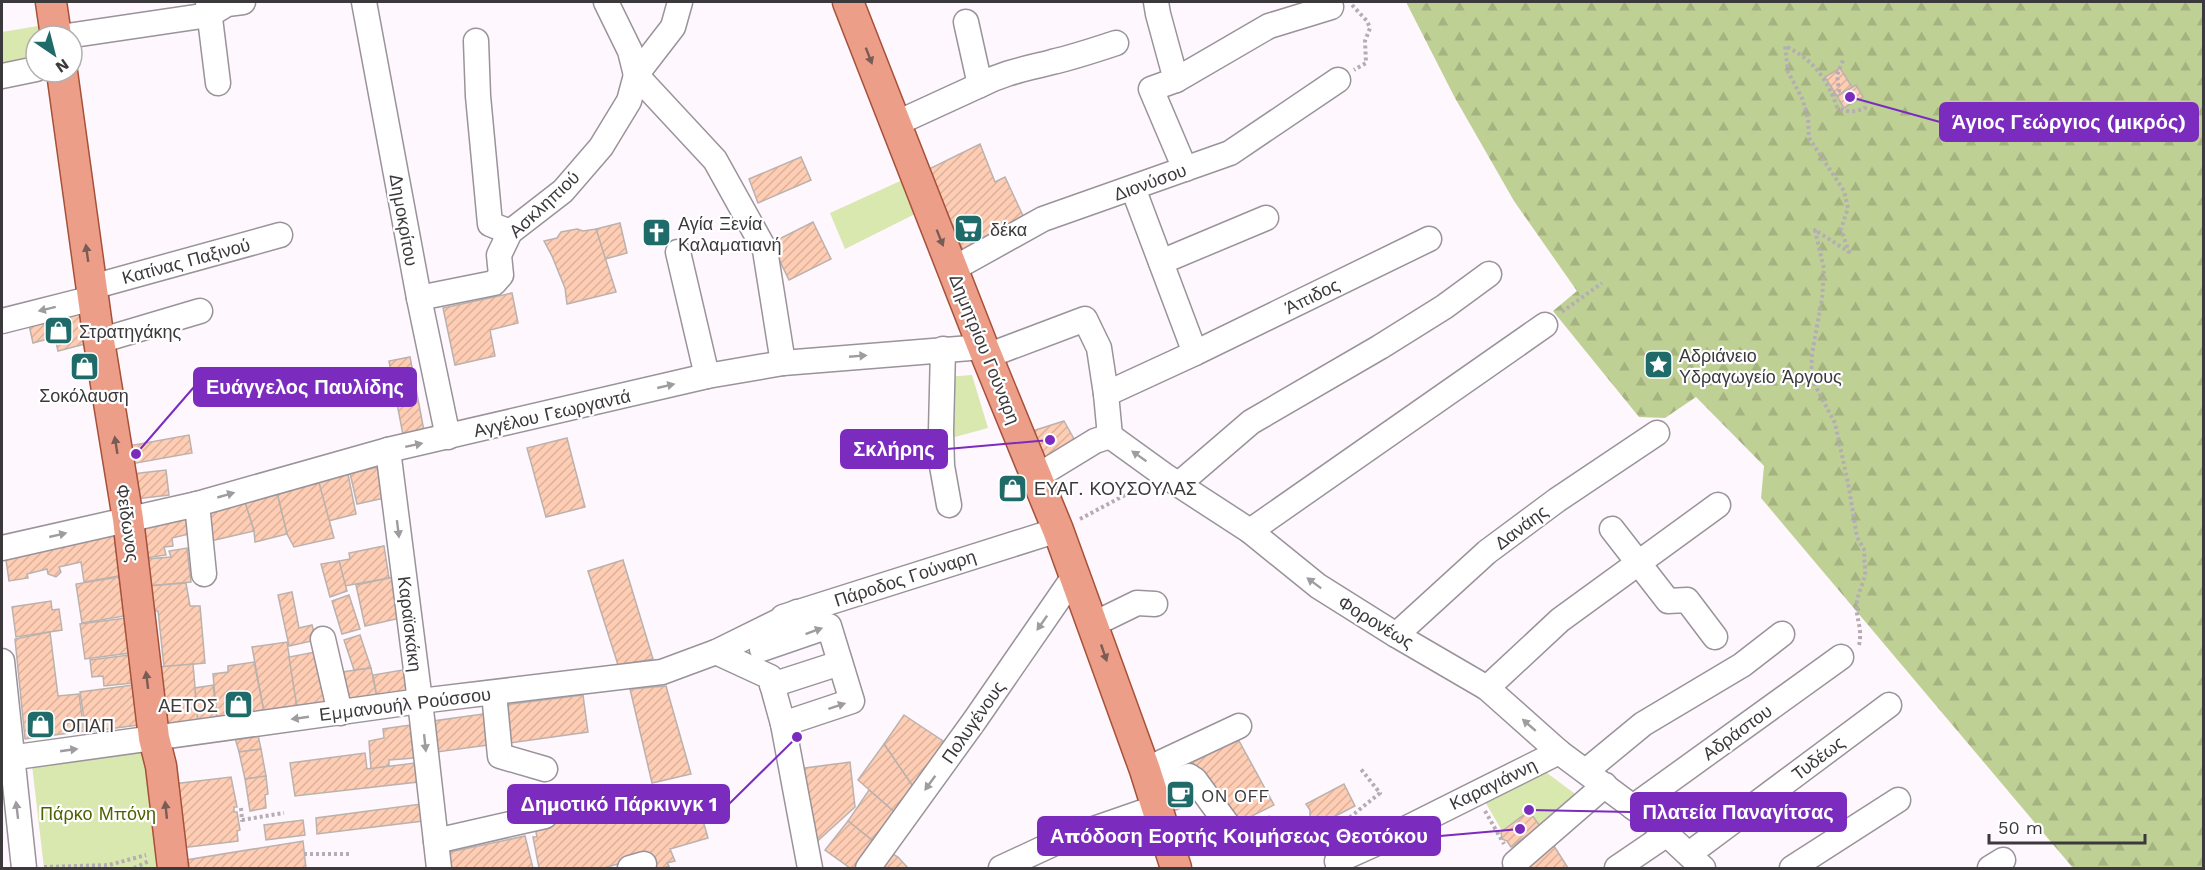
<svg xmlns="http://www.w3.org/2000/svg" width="2205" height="870" font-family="'Work Sans',sans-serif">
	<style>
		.green { fill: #d8e8ae }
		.forest { fill: url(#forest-firs) }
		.building { fill: url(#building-hatch); stroke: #bbb2ad; stroke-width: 1.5 }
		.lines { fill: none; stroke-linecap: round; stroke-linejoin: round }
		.minor-casing { stroke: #9a939a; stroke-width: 27 }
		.major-casing { stroke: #a75139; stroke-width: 33 }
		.path { stroke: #b4aeb4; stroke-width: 4; stroke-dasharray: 3 3; stroke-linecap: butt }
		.minor { stroke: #fff; stroke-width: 24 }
		.major { stroke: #ec9e88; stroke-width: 30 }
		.oneway { fill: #7a5c57 }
		.oneway2 { fill: #9e9c9e }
		.labels { text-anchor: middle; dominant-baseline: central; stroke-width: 4.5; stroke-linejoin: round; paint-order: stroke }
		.street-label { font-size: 18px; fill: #3c393c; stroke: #fff }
		.poi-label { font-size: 18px; fill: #3c393c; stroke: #fff; text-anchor: start }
		.park-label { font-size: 18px; fill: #4e6000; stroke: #fff }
		.leader { fill: none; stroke: #7b2cbf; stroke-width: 2 }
		.callout-dot { fill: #7b2cbf; stroke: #fff; stroke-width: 2 }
		.callout { fill: #7b2cbf; stroke: #7b2cbf; stroke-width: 2 }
		.callout-label { font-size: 20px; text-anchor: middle; font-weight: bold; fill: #fff }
	</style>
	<defs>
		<pattern id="forest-firs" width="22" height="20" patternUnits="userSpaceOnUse" patternTransform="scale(1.5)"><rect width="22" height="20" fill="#bfd095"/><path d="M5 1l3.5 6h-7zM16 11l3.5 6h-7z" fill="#a5b381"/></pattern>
		<pattern id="building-hatch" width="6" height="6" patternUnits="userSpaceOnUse" patternTransform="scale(1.5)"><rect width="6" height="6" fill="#fecdb4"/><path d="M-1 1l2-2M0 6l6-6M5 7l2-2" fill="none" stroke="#dbb19c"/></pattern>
	</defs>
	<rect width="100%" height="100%" fill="#fff7fe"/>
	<g class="green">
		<polygon points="38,26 40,36 36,36 36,63 2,69 2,32"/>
		<polygon points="909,177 923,210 845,249 830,213"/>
		<polygon points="972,375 988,428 944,440 946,377"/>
		<polygon points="147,752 161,868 44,868 32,765"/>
		<polygon points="1543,770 1582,799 1515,853 1484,800"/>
	</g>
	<polygon class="forest" points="1406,2 2203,2 2203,868 2073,868 1761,498 1764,466 1696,397 1665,418 1639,417 1553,311 1577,291 1514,201 1455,98"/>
	<g class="building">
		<polygon points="1840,68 1852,87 1837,96 1825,77"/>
		<polygon points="1856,85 1863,97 1844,108 1837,96"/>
		<polygon points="980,144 995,182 1005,177 1024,218 963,250 929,169"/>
		<polygon points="801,157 811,180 758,203 749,179"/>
		<polygon points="664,219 670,241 649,246 643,224"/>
		<polygon points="813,222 831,259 789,280 771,243"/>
		<polygon points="620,223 627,253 605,259 596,229"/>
		<polygon points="577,229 583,231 596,229 616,292 567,304 565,288 552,256 544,241 557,238 561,232"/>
		<polygon points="512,293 518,323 490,330 495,356 455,365 443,308"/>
		<polygon points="81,311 89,343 58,351 55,337 33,343 29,325"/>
		<polygon points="410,357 424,431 403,435 389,361"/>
		<polygon points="1064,421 1078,446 1037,468 1023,434"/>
		<polygon points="189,435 192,453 131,464 128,446"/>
		<polygon points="567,438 585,507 546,517 527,448"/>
		<polygon points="379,467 385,498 357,504 350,473"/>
		<polygon points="166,470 169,495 136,499 132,474"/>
		<polygon points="348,474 356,514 328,521 318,479"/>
		<polygon points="318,479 334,538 294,547 287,534 277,493"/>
		<polygon points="277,493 287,534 255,542 254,531 244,499"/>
		<polygon points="244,499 254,531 206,542 200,509"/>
		<polygon points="187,518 189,534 172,538 173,546 164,547 166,555 145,558 137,526"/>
		<polygon points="114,533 119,576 84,582 81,562 59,567 61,572 56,577 48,574 47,569 27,574 28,578 9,581 6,560"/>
		<polygon points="384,546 389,578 345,586 339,561 350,559 349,553"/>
		<polygon points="187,548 191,582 148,586 145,559 171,557 169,551"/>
		<polygon points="623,560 653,659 618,665 588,571"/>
		<polygon points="339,561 347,591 330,597 321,564"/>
		<polygon points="399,576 405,617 365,626 356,585"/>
		<polygon points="119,577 125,616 82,623 76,584"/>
		<polygon points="186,583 190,606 200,606 205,663 164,667 158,611 152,611 148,586"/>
		<polygon points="292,592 299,628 312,625 316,640 289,646 278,595"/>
		<polygon points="349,595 360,629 342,634 332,601"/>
		<polygon points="51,601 52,610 59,609 62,630 16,637 12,607"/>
		<polygon points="126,618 130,653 85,659 80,624"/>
		<polygon points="50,632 58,696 79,694 84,731 25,739 15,639"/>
		<polygon points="360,635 371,668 354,670 344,640"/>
		<polygon points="287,642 297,707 264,712 252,647"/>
		<polygon points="320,651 333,703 297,707 289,657"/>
		<polygon points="129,655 133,683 104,686 103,676 92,677 90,660"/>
		<polygon points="254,662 264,712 217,719 213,674 228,672 228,666"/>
		<polygon points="193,664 198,722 170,725 164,721 158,667"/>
		<polygon points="371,668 377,697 342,701 334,673"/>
		<polygon points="408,669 412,692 377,697 373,675"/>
		<polygon points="133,685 138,725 86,732 80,692"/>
		<polygon points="213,685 217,719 198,722 195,688"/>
		<polygon points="666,686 691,774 652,783 630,689"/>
		<polygon points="583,695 588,732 510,743 505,705"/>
		<polygon points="490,713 495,744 437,752 433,721"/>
		<polygon points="904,715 949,745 916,791 884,744"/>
		<polygon points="410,725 414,758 389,760 389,766 371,769 369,741 384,738 383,729"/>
		<polygon points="258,735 261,749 239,752 235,738"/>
		<polygon points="1238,739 1274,805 1234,825 1200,777 1193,762"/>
		<polygon points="884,744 916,791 899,816 858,780"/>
		<polygon points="261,749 266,776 245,779 239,752"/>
		<polygon points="365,753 367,769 415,763 418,782 295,796 290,763"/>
		<polygon points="850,762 855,807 812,846 798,769"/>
		<polygon points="266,776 268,794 265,795 266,808 250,811 245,779"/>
		<polygon points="231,777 237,807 234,807 234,812 237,812 240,830 237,831 238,841 181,848 173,784"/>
		<polygon points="1188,781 1202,799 1169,813 1162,792"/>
		<polygon points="1344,784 1355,806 1318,825 1315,820 1310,819 1310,810 1306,804"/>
		<polygon points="646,785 648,798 694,789 708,838 670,849 675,861 667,863 669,866 663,868 648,868 642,857 604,868 539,868 533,837 537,837 535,827 545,809 576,801 579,816 624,804 622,791"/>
		<polygon points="869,790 899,816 878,845 848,821"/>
		<polygon points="421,804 423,821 317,834 316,818"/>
		<polygon points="1529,811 1540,826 1511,847 1507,841 1502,839 1501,832"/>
		<polygon points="303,820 305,835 266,840 264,825"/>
		<polygon points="848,821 878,845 861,868 850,868 825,850"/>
		<polygon points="525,836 533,868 447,868 445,853"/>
		<polygon points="303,841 306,868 186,868 186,860"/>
		<polygon points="1554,846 1568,868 1531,868 1527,863"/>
		<polygon points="891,853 898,857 908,868 879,868"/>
	</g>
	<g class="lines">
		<defs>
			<g id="minor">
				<polyline points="208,2 218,83"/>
				<polyline points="364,2 419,298 448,437"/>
				<polyline points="606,2 630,51 636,75 715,160 765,250 783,363"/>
				<polyline points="1156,2 1158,14 1176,80 1151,89 1185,169"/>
				<polyline points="67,36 209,15 227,4 243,2"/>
				<polyline points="476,41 478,96 490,224 510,232"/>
				<polyline points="2,76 36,69"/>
				<polyline points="1176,80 1269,26 1331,7"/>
				<path d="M980,85C1005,72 1026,69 1052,62C1074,57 1095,50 1116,43"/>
				<polyline points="895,124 980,85 966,22"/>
				<polyline points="678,252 707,376"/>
				<polyline points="1161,262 1266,218"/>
				<polyline points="953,269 1043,219 1230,153 1338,80"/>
				<polyline points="92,287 280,235"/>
				<polyline points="419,298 494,283 501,275 499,255 510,232 563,191 601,147 629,101 636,75 673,27 680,2"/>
				<polyline points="2,321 93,298"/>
				<polyline points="99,341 200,311"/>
				<polyline points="943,349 941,431 942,466 949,505"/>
				<polyline points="1195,353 1429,239"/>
				<polyline points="987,356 1085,319 1099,348 1106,394"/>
				<polyline points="1110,436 1106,394 1195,353 1133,188"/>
				<polyline points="388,450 420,701 439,868"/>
				<polyline points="1036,477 1095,441 1110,436 1164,475 1250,531 1318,586 1396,635 1487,688 1559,752 1657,825 1703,868"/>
				<polyline points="1180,483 1251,422 1380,347 1444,307 1489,274"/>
				<polyline points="197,504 204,574"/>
				<polyline points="1612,529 1668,601 1687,600 1715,637"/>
				<polyline points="1250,531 1545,325"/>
				<polyline points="2,548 197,504 388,450 707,376 783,363 983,347"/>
				<polyline points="783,617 1058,530"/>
				<polyline points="1094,624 1137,603 1155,604"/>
				<polyline points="1396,635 1487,552 1557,500 1657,433"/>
				<polyline points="323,639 340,713"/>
				<polyline points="762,649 829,626 852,701 783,724"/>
				<polyline points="716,652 770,677 783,724 810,868"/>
				<polyline points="2,661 24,868"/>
				<polyline points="772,685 840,663"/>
				<polyline points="1487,688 1560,620 1718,505"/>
				<polyline points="494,693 500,756 545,769"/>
				<polyline points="2,759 420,701 662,672 716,652 797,612"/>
				<polyline points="1145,770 1239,726"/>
				<polyline points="1586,771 1643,724 1742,665 1782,634"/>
				<polyline points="1152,790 1189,776 1195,780 1233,832"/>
				<polyline points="1633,807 1841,657"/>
				<polyline points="436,841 545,816"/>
				<polyline points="1689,854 1889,705"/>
				<polyline points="1515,863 1605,785"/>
				<polyline points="630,868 644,864"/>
				<polyline points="868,868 975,720 1075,575"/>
				<polyline points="1001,868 1059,841 1157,807"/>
				<polyline points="1339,868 1337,861 1377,843 1559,752"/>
				<polyline points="1617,868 1667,834"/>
				<polyline points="1792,868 1898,800"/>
				<polyline points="1990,868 2003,860"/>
			</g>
			<g id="major">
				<polyline points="51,2 56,36"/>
				<polyline points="848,2 983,347 1058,530 1145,770 1176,868"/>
				<polyline points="62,72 99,341 128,519 154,738 161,766 173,868"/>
			</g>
		</defs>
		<use href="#minor" class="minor-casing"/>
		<use href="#major" class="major-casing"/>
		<g class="path">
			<polyline points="1352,5 1367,21 1370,28 1365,41 1366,63 1354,70"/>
			<polyline points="1833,95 1839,91 1837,75 1844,58"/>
			<polyline points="1562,312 1602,283"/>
			<polyline points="1080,519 1142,486"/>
			<path d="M1859,645C1863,628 1855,618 1857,602C1858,593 1863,584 1865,575C1866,567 1863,561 1865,551L1857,537L1849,488L1835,423L1811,378L1812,354L1822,299L1824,269L1815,230L1849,252L1841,229L1848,208L1844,191L1809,138L1808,118L1802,98L1788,72L1785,46C1813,59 1827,79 1837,107C1845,113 1857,112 1865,108V103"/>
			<polyline points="241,808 242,820 284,813"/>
			<polyline points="1485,811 1504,844"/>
			<polyline points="1251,825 1273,816"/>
			<polyline points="1348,832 1344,822 1380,793 1360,768"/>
			<polyline points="304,854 349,854"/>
			<polyline points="44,867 109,865 146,855"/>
			<polyline points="134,868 149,861"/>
		</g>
		<use href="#minor" class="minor"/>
		<use href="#major" class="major"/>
	</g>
	<defs><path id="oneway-solid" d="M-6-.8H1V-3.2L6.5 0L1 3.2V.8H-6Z" transform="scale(1.5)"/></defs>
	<g class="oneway">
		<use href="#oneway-solid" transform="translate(869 56) rotate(69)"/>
		<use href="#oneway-solid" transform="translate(940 238) rotate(68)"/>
		<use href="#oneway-solid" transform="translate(87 253) rotate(-98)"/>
		<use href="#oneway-solid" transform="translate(116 445) rotate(-99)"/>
		<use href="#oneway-solid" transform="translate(1104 653) rotate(71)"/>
		<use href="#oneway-solid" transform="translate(147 680) rotate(-97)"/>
		<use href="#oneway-solid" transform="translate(166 810) rotate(-96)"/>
	</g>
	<g class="oneway2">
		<use href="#oneway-solid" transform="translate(47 309) rotate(166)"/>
		<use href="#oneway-solid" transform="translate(858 356) rotate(-5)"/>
		<use href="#oneway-solid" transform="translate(666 386) rotate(-13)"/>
		<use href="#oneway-solid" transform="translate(414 445) rotate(-12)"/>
		<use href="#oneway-solid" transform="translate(1139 456) rotate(-145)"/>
		<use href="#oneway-solid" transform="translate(226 495) rotate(-16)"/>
		<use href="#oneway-solid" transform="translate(398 529) rotate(83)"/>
		<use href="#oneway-solid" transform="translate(58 535) rotate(-13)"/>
		<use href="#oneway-solid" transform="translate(1314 583) rotate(-143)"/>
		<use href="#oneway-solid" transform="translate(1042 623) rotate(125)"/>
		<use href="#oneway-solid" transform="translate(814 631) rotate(-20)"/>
		<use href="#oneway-solid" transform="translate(837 706) rotate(-18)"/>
		<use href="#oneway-solid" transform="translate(300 718) rotate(172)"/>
		<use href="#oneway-solid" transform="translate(1529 725) rotate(-139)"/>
		<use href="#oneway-solid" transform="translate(425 743) rotate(84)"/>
		<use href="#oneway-solid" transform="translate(69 750) rotate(-8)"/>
		<use href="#oneway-solid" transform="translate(930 783) rotate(126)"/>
		<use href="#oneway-solid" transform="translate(17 810) rotate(-97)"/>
	</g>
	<defs>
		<symbol id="supermarket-square" viewBox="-11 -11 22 22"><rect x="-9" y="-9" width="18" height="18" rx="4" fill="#1f6b6a" stroke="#fff"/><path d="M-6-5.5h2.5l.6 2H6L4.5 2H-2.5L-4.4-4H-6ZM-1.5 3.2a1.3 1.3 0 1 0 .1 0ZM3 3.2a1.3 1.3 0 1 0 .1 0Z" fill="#fff"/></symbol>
		<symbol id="church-square" viewBox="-11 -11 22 22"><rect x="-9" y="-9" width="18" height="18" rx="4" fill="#1f6b6a" stroke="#fff"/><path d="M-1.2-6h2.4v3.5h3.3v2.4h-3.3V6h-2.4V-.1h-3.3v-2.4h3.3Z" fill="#fff"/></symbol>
		<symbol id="shop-square" viewBox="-11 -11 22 22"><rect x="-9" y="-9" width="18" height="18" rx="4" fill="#1f6b6a" stroke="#fff"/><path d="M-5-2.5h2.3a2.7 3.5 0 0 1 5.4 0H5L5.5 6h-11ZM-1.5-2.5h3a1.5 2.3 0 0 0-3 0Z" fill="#fff"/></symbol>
		<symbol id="sight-square" viewBox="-11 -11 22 22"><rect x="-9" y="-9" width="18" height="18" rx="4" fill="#1f6b6a" stroke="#fff"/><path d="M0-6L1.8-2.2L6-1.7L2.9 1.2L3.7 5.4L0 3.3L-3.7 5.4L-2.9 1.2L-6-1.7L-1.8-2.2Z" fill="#fff"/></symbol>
		<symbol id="cafe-square" viewBox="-11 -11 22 22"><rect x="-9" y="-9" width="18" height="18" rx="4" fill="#1f6b6a" stroke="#fff"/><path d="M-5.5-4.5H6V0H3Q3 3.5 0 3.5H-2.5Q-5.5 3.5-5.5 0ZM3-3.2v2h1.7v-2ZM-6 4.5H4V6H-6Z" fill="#fff"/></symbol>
	</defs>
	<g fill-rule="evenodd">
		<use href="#supermarket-square" x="952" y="212" width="33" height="33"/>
		<use href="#church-square" x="640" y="216" width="33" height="33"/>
		<use href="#shop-square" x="42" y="314" width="33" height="33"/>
		<use href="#sight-square" x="1642" y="348" width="33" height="33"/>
		<use href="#shop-square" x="68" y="350" width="33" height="33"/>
		<use href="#shop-square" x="996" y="472" width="33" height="33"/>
		<use href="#shop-square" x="222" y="688" width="33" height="33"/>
		<use href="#shop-square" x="24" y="708" width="33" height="33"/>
		<use href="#cafe-square" x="1164" y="778" width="33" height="33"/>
	</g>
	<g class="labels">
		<g class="street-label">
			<text transform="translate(1150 182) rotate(-20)">Διονύσου</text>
			<text transform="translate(544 204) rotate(-43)">Ασκληπιού</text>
			<text transform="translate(404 220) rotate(80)">Δημοκρίτου</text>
			<text transform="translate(186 261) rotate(-15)">Κατίνας Παξινού</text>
			<text transform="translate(1312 296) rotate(-26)">Άπιδος</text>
			<text transform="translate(985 349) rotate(68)">Δημητρίου Γούναρη</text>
			<text transform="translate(552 413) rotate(-13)">Αγγέλου Γεωργαντά</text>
			<text transform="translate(128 523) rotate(82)">Φείδωνος</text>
			<text transform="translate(1521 527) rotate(-37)">Δανάης</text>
			<text transform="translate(905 578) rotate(-18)">Πάροδος Γούναρη</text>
			<text transform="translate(1376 622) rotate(31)">Φορονέως</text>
			<text transform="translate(410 624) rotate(83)">Καραϊσκάκη</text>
			<text transform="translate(405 704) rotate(-7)">Εμμανουήλ Ρούσσου</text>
			<text transform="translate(973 722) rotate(-55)">Πολυγένους</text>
			<text transform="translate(1737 732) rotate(-36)">Αδράστου</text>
			<text transform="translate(1818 758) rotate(-37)">Τυδέως</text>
			<text transform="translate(1493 784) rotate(-26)">Καραγιάννη</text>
		</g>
		<g class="poi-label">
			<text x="678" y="223">Αγία Ξενία<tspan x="678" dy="21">Καλαματιανή</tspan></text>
			<text x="990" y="229">δέκα</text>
			<text x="79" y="331">Στρατηγάκης</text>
			<text x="1679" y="355">Αδριάνειο<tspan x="1679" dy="21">Υδραγωγείο Άργους</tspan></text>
			<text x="84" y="395" text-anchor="middle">Σοκόλαυση</text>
			<text x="1034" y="488">ΕΥΑΓ. ΚΟΥΣΟΥΛΑΣ</text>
			<text x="218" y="705" text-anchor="end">ΑΕΤΟΣ</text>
			<text x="62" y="725">ΟΠΑΠ</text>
			<text x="1201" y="795">ON OFF</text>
		</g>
		<g class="park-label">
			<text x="98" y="813">Πάρκο Μπόνη</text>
		</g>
	</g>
	<path class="leader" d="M1850 97L1940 122M136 454L194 387M1050 440L947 449M797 737L729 804M1529 810L1631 812M1520 829L1440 836"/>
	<g class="callout-dot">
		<circle cx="1850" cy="97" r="6"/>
		<circle cx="136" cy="454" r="6"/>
		<circle cx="1050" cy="440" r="6"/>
		<circle cx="797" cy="737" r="6"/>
		<circle cx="1529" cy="810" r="6"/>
		<circle cx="1520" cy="829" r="6"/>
	</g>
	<g class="callout">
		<rect x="1940" y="103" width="258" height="38" rx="6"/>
		<rect x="194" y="368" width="222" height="38" rx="6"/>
		<rect x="841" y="430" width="106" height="38" rx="6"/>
		<rect x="508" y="785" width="221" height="38" rx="6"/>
		<rect x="1631" y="793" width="215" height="38" rx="6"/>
		<rect x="1038" y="817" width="402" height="38" rx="6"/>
	</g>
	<g class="callout-label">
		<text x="2069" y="129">Άγιος Γεώργιος (μικρός)</text>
		<text x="305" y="394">Ευάγγελος Παυλίδης</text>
		<text x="894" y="456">Σκλήρης</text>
		<text x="619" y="811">Δημοτικό Πάρκινγκ 1</text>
		<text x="1738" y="819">Πλατεία Παναγίτσας</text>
		<text x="1239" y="843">Απόδοση Εορτής Κοιμήσεως Θεοτόκου</text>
	</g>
	<rect width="2205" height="870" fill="none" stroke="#3c393c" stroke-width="6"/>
	<g transform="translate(54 54) rotate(145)"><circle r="28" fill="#ffffff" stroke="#b1b0b1" stroke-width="1.5"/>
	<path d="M0-4.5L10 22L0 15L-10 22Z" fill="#1f6b6a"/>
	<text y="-9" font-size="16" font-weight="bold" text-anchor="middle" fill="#3c393c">N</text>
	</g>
	<path d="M1989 834v9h156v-9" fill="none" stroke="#3c393c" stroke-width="3"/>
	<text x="1998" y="834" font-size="18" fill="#3c393c" stroke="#ffffff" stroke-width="4.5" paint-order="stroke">50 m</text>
</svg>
